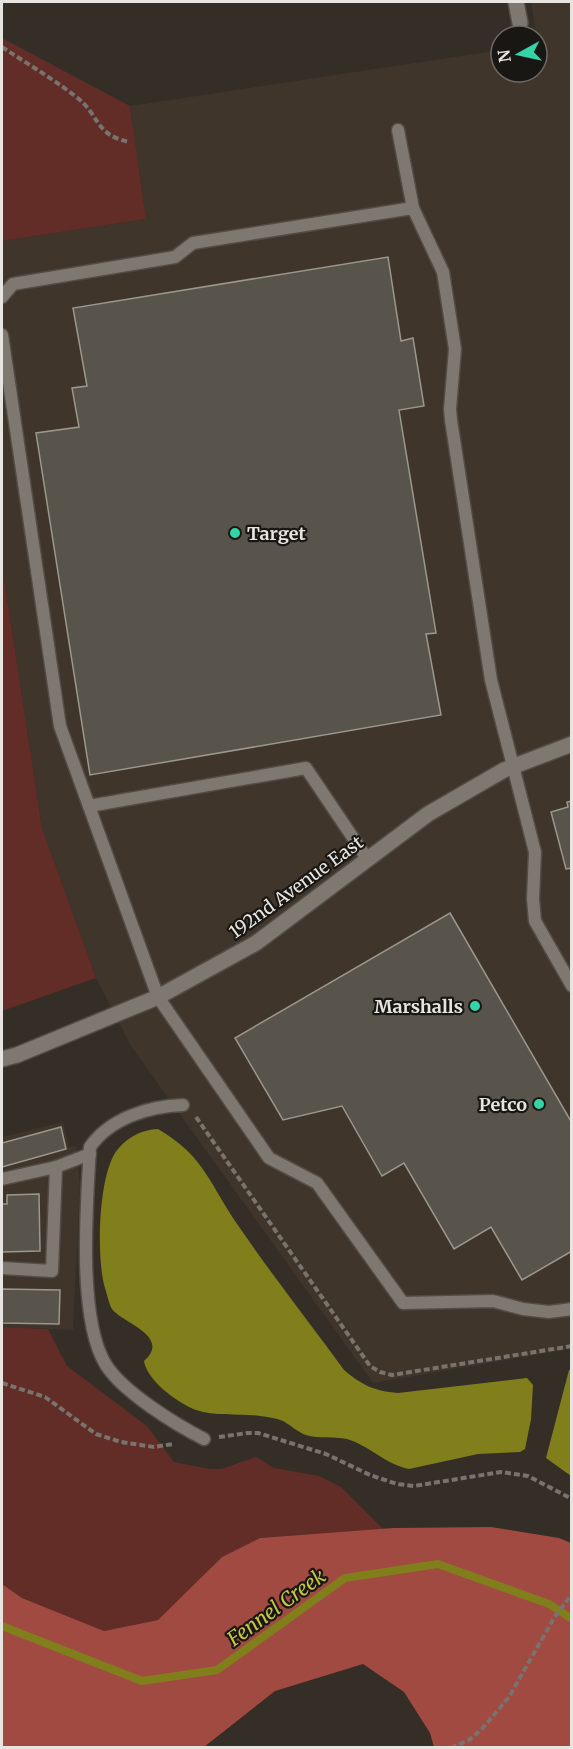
<svg xmlns="http://www.w3.org/2000/svg" width="573" height="1749" font-family="Merriweather,serif">
	<style>
		.built { fill: #40352a }
		.green { fill: #622c27 }
		.forest { fill: #a14a42 }
		.water { fill: #817f1b }
		.lines { fill: none; stroke-linecap: round; stroke-linejoin: round }
		.stream { stroke: #817f1b; stroke-width: 8 }
		.building { fill: #58544b; stroke: #9b978d; stroke-width: 1.5 }
		.lane-casing { stroke: #514c46; stroke-width: 15 }
		.street-casing { stroke: #514c46; stroke-width: 18 }
		.path { stroke: #78736d; stroke-width: 4; stroke-dasharray: 6 3; stroke-linecap: butt }
		.lane { stroke: #7f7870; stroke-width: 12 }
		.street { stroke: #7f7870; stroke-width: 15 }
		.poi-dot { fill: #34d4a8; stroke: #191714; stroke-width: 2 }
		.labels { text-anchor: middle; dominant-baseline: central; stroke-width: 4.5; stroke-linejoin: round; paint-order: stroke }
		.poi-label { font-size: 18px; font-weight: bold; fill: #e8e4e0; stroke: #191714; text-anchor: end }
		.street-label { font-size: 18px; fill: #e8e4e0; stroke: #191714 }
		.water-label { font-size: 20px; font-style: italic; fill: #c8c546; stroke: #191714 }
	</style>
	<rect width="100%" height="100%" fill="#342e27"/>
	<g class="built">
		<polygon points="531,2 571,2 571,1349 373,1383 131,1046 96,978 42,828 2,565 2,241 146,219 130,106 501,50 501,72 537,72 538,44"/>
		<polygon points="63,1122 69,1147 76,1146 80,1185 73,1330 2,1327 2,1137"/>
	</g>
	<g class="green">
		<polygon points="2,38 130,106 146,219 2,241"/>
		<polygon points="2,565 42,828 96,978 2,1011"/>
		<polygon points="2,1327 48,1329 67,1366 147,1426 174,1462 210,1469 221,1469 256,1457 274,1468 319,1476 341,1487 383,1529 260,1538 222,1557 158,1620 104,1631 22,1598 2,1584"/>
	</g>
	<polygon class="forest" points="491,1527 559,1538 571,1543 571,1747 434,1747 430,1733 404,1692 363,1664 275,1691 204,1747 2,1747 2,1584 22,1598 104,1631 158,1620 222,1557 260,1538 393,1528"/>
	<g class="water">
		<path d="M158,1129C201,1154 208,1179 233,1218C268,1270 307,1319 344,1370C362,1385 374,1391 398,1393L527,1378L533,1385L531,1419L525,1449L520,1452L478,1454L409,1469C385,1464 370,1446 347,1439C334,1436 319,1439 306,1435C297,1432 291,1425 283,1421C276,1418 267,1417 260,1416C239,1413 216,1417 196,1410C178,1403 147,1381 144,1361C172,1336 122,1323 112,1309C109,1304 107,1294 105,1288C96,1259 98,1172 118,1149C129,1136 142,1130 158,1129Z"/>
		<polygon points="569,1370 571,1370 571,1476 546,1458"/>
	</g>
	<g class="lines">
		<polyline class="stream" points="2,1626 142,1681 217,1670 345,1578 438,1564 549,1604 572,1619"/>
	</g>
	<g class="building">
		<polygon points="388,257 401,341 413,338 424,406 399,410 436,633 426,634 441,715 90,775 36,433 79,427 72,388 87,386 73,308"/>
		<polygon points="572,801 572,868 566,869 551,812 568,807 567,802"/>
		<polygon points="450,913 572,1123 572,1251 522,1280 491,1227 454,1249 404,1163 382,1176 342,1106 283,1120 235,1038"/>
		<polygon points="61,1127 66,1149 2,1167 2,1143"/>
		<polygon points="39,1194 40,1251 2,1252 2,1204 7,1204 7,1195"/>
		<polygon points="2,1289 60,1290 59,1324 2,1323"/>
	</g>
	<g class="lines">
		<defs>
			<g id="lane">
				<polyline points="398,130 413,208"/>
				<polyline points="2,297 13,284 175,257 193,243 413,208 443,272 455,349 450,409 451,420 491,680 535,852 533,899 535,921 572,986"/>
				<polyline points="2,335 60,726 158,997 269,1158 317,1183 403,1303 493,1301 523,1309 549,1312 572,1309"/>
				<polyline points="89,806 306,768 368,860"/>
				<path d="M183,1105C150,1106 110,1118 90,1147C87,1201 77,1319 106,1365C123,1392 175,1424 204,1439"/>
				<polyline points="56,1167 90,1154"/>
				<polyline points="2,1179 56,1167 52,1271 2,1268"/>
			</g>
			<g id="street">
				<polyline points="516,2 520,23"/>
				<polyline points="2,1059 17,1055 158,997 256,943 428,814 504,770 572,744"/>
			</g>
		</defs>
		<use href="#lane" class="lane-casing"/>
		<use href="#street" class="street-casing"/>
		<g class="path">
			<path d="M2,47C26,63 52,78 75,96C101,115 93,134 129,142"/>
			<polyline points="196,1117 370,1366 380,1372 392,1375 572,1346"/>
			<polyline points="2,1383 45,1397 96,1434 121,1442 154,1447 173,1444"/>
			<polyline points="219,1437 247,1433 258,1433 326,1454 370,1475 397,1484 414,1486 501,1472 528,1476 572,1499"/>
			<polyline points="451,1748 469,1740 482,1729 509,1697 554,1618 572,1594"/>
		</g>
		<use href="#lane" class="lane"/>
		<use href="#street" class="street"/>
	</g>
	<g class="poi-dot">
		<circle cx="235" cy="533" r="6"/>
		<circle cx="475" cy="1006" r="6"/>
		<circle cx="539" cy="1104" r="6"/>
	</g>
	<g class="labels">
		<g class="poi-label">
			<text x="247" y="533" text-anchor="start">Target</text>
			<text x="463" y="1006">Marshalls</text>
			<text x="527" y="1104">Petco</text>
		</g>
		<g class="street-label">
			<text transform="translate(296 887) rotate(-36)">192nd Avenue East</text>
		</g>
		<g class="water-label">
			<text transform="translate(276 1607) rotate(-36)">Fennel Creek</text>
		</g>
	</g>
	<rect width="573" height="1749" fill="none" stroke="#e8e4e0" stroke-width="6"/>
	<g transform="translate(519 54) rotate(262)"><circle r="28" fill="#191714" stroke="#6c6966" stroke-width="1.5"/>
	<path d="M0-4.5L10 22L0 15L-10 22Z" fill="#34d4a8"/>
	<text y="-9" font-size="16" font-weight="bold" text-anchor="middle" fill="#e8e4e0">N</text>
	</g>
</svg>
